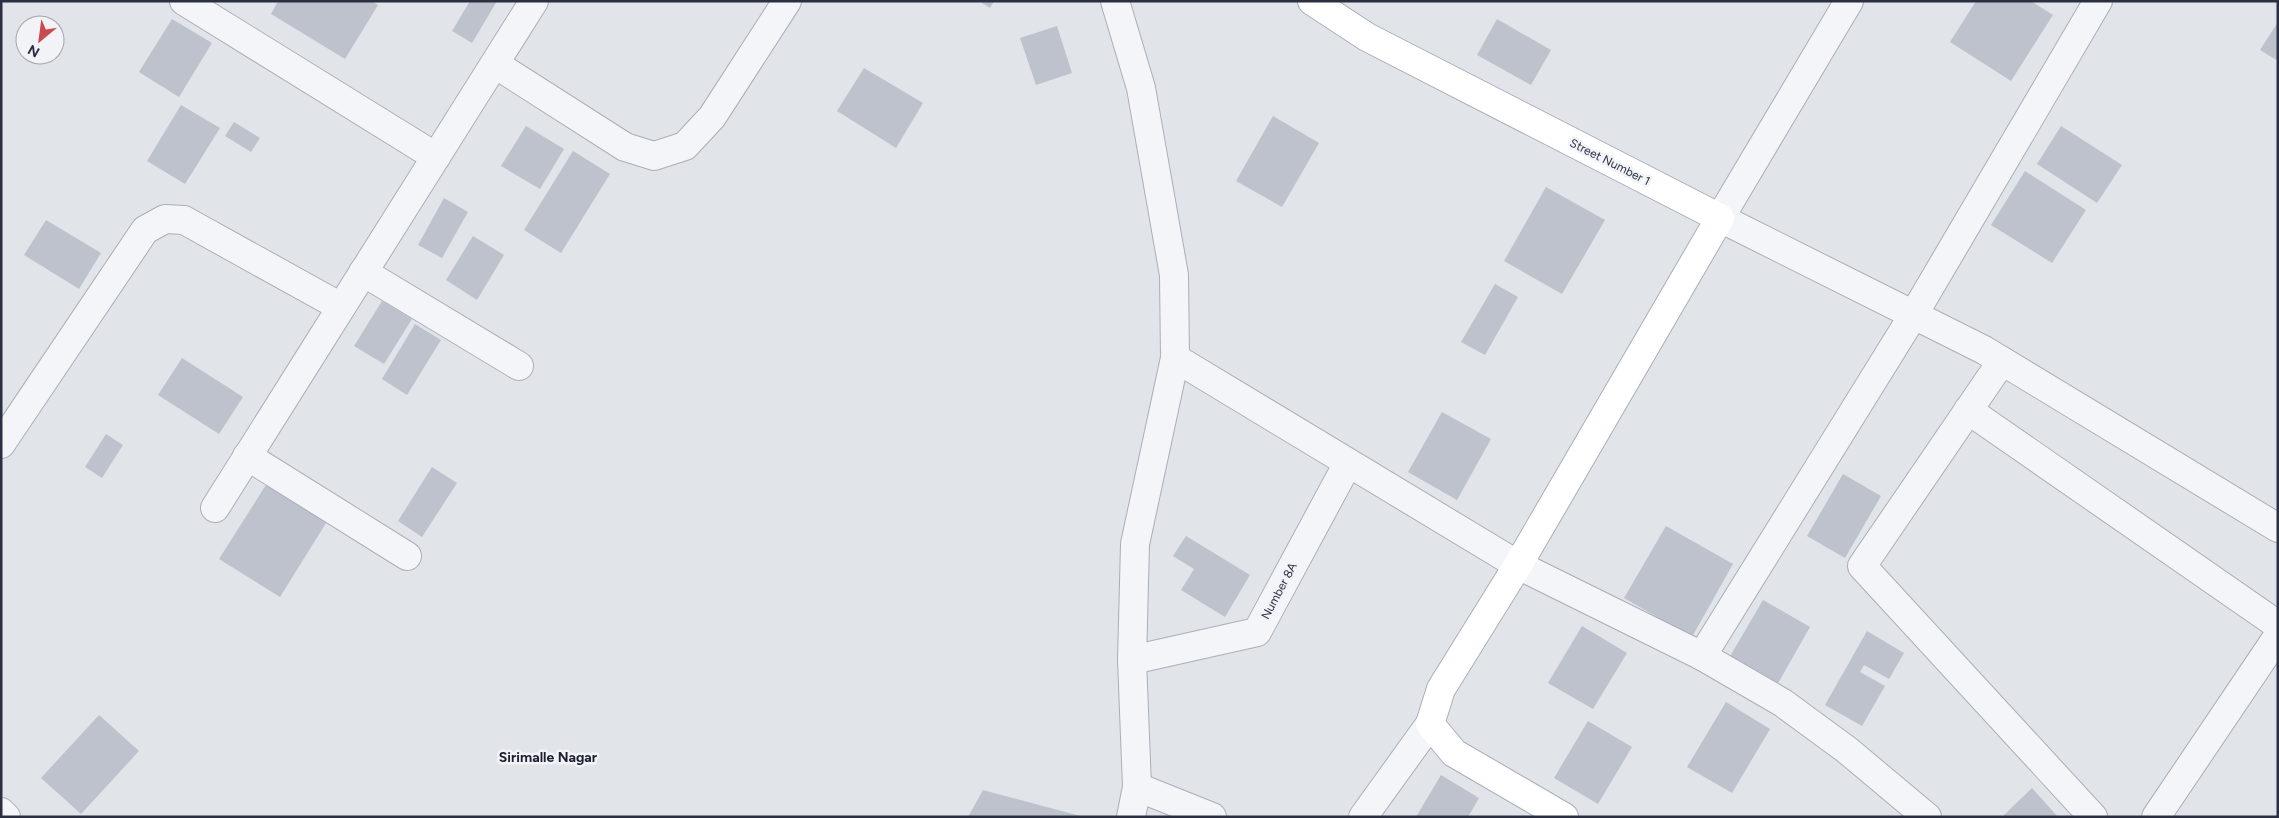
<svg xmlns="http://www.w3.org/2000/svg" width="2279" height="818" font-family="Figtree,sans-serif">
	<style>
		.building { fill: #bec2cc }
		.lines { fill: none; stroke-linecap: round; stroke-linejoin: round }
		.street-casing { stroke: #aaaeb7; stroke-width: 30 }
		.secondary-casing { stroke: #aaaeb7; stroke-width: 30 }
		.street { stroke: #f4f5f8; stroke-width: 28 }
		.secondary { stroke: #fff; stroke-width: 28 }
		.labels { text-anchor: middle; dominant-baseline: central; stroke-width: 5; stroke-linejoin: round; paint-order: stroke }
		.street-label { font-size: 12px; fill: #2a3041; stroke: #f1f3f7 }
		.neighbourhood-label { font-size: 14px; font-weight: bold; fill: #1c2132; stroke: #f1f3f7 }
	</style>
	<rect width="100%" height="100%" fill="#e1e4e9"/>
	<g class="building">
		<polygon points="278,1 372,1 378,5 345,59 271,14"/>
		<polygon points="470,1 497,1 472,43 452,31"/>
		<polygon points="979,1 994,1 990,8"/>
		<polygon points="1976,1 2031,1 2053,15 2011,81 1950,42"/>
		<polygon points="172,19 212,43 179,97 139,72"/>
		<polygon points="1497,19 1551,50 1531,85 1477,55"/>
		<polygon points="2278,22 2278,61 2260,50"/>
		<polygon points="1057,26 1072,73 1036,85 1020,38"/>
		<polygon points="864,68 923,103 896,148 837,111"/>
		<polygon points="181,105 220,128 185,184 147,161"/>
		<polygon points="1273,116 1319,143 1282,207 1236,181"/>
		<polygon points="234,122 260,138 251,152 225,136"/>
		<polygon points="526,126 564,149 540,189 501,166"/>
		<polygon points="2061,126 2122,165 2097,203 2037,164"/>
		<polygon points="573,151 610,174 561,253 524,230"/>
		<polygon points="2025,171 2086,210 2052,263 1991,225"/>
		<polygon points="1546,187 1605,220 1562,294 1504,261"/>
		<polygon points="444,198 468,212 442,258 418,245"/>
		<polygon points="46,220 101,253 79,289 24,255"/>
		<polygon points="473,236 504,255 477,300 446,280"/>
		<polygon points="1495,284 1518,297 1485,355 1461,342"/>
		<polygon points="382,301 412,319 384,364 354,346"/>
		<polygon points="415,324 441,340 407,395 382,379"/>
		<polygon points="182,358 243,397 219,434 158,395"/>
		<polygon points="1442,412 1491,439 1457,500 1408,472"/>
		<polygon points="106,434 123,445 102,478 85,467"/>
		<polygon points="432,467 457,483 422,537 398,521"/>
		<polygon points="1843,474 1881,496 1845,558 1807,536"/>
		<polygon points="271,477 331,515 280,597 219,559"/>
		<polygon points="1666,526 1733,564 1692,637 1624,598"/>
		<polygon points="1186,536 1250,575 1225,617 1181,590 1194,569 1173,556"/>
		<polygon points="1763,600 1810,627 1777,685 1729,658"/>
		<polygon points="1582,626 1627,653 1593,709 1548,683"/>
		<polygon points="1867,631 1904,653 1889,679 1864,665 1860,672 1885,686 1862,726 1825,705"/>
		<polygon points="1726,702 1770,729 1732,793 1687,767"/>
		<polygon points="99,715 139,751 81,814 41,778"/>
		<polygon points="1588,721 1632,747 1598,804 1554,778"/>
		<polygon points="1441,775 1479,798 1468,817 1416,817"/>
		<polygon points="2032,788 2058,817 2002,817"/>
		<polygon points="983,790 1080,816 1080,817 968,817"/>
	</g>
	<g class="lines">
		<defs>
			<g id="street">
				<polyline points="184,1 436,157"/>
				<polyline points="1115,1 1141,88 1174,275 1175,358 1135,544 1132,660 1137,787 1131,817"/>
				<polyline points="1849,1 1720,218 1984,350 2278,528"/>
				<polyline points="495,64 625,147 654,156 685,146 712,117 787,1"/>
				<polyline points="363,272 519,366"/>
				<polyline points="1175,358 1518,565 1702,656 1783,703 1847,750 1927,817"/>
				<polyline points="2002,361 1862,566 2093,817"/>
				<polyline points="1968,410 2278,625"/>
				<polyline points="1,444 145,230 165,219 184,220 341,307"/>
				<polyline points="247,456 407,556"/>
				<polyline points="215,508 534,1"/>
				<polyline points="1702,656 1914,314 2098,1"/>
				<polyline points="1132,660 1257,632 1348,463"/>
				<polyline points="1137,787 1212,817"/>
				<polyline points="1,812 6,817"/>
				<polyline points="1363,817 1430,724"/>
				<polyline points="2156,817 2278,636"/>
			</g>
			<polyline id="secondary" points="1312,1 1367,37 1720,218 1518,565 1441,689 1430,724 1454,753 1564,817"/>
		</defs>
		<use href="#street" class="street-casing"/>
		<use href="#secondary" class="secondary-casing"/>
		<use href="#street" class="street"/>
		<use href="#secondary" class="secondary"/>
	</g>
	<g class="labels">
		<g class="street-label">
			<text transform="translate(1610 162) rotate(27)">Street Number 1</text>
			<text transform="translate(1279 591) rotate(-62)">Number 8A</text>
		</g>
		<g class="neighbourhood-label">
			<text x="548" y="757">Sirimalle Nagar</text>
		</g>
	</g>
	<rect width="2279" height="818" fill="none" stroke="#2a3041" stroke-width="5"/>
	<g transform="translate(40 40) rotate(209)"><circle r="24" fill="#f1f3f7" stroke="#a1a5ae"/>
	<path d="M0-4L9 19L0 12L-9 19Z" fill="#cb4951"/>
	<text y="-8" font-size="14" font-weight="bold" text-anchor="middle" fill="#2a3041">N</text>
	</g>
</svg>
